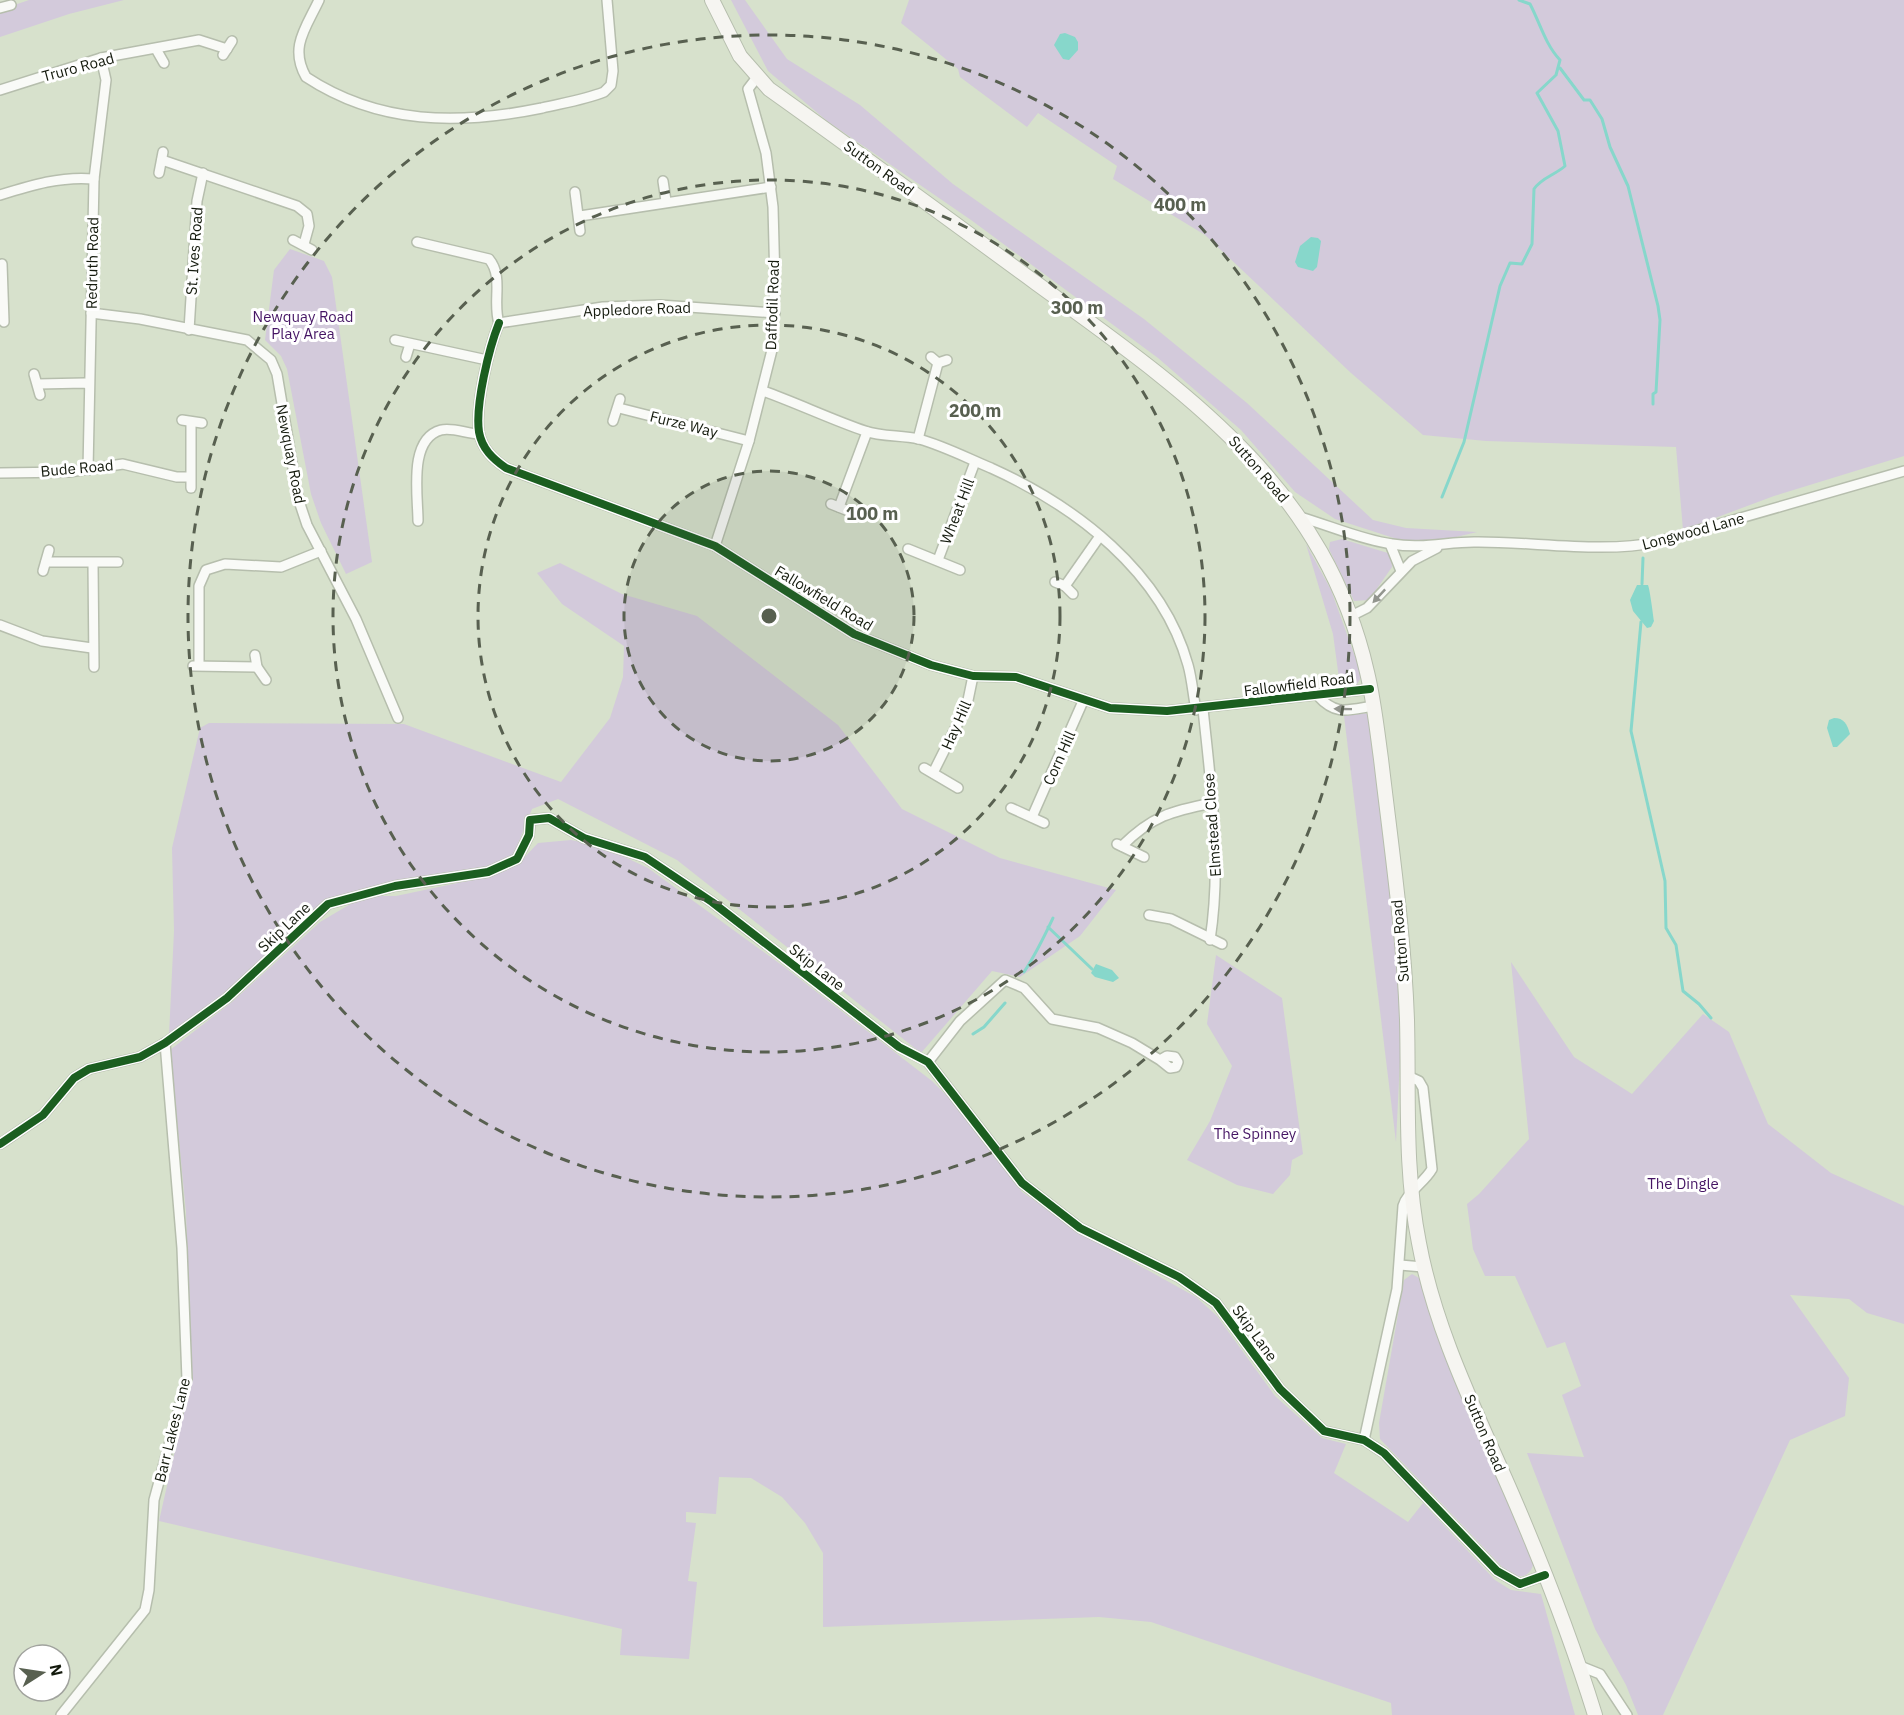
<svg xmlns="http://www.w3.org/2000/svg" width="1904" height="1715" font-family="'IBM Plex Sans',sans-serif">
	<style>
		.green { fill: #d3cadb }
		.water { fill: #87d7cb }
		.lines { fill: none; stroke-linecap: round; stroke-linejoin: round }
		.stream { stroke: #87d7cb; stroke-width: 3 }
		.street-casing { stroke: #b6bead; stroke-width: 12 }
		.secondary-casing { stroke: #b6bead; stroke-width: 16 }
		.street { stroke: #f9faf7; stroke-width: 9 }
		.secondary { stroke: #f6f5f1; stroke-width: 14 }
		.cycleway-casing { stroke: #fff; stroke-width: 11 }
		.cycleway { stroke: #1b5e20; stroke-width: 8 }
		.oneway { fill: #92958e }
		.ring { fill: none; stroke: #586050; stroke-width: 3; stroke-dasharray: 10 8 }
		.labels { text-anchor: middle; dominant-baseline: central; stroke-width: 6; stroke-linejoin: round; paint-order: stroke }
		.street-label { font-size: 15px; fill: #141a0d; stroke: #fff }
		.park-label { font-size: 15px; fill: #451564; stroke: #fff }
		.centre { fill: #586050; stroke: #fff; stroke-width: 3 }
		.ring-label { font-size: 18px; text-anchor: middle; font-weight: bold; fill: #586050; stroke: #fff; stroke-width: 6; stroke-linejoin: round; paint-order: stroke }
	</style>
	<rect width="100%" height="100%" fill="#d7e1cc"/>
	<g class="green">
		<polygon points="29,0 124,0 69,14 0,37 0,10"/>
		<polygon points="731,0 745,0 787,59 860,105 953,184 1144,319 1247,403 1373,520 1406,528 1477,532 1431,543 1403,541 1335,519 1295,492 1241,430 1158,358 971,220 827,121 768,71"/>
		<polygon points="909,0 1904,0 1904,456 1774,496 1683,530 1676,447 1486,441 1423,435 1351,373 1205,235 1113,179 1117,166 1038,113 1027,127 960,77 958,69 901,23"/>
		<polygon points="290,249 324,261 332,277 372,562 346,574 321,523 311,494 287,369 281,356 265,340 274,270"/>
		<polygon points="1342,539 1391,554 1392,567 1369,600 1354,601 1329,549 1330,542"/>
		<polygon points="1306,544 1331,590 1362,676 1357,684 1340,686 1333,634"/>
		<polygon points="560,563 622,594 697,616 838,725 902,809 1000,858 1116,890 1080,936 1020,977 992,971 921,1053 677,860 558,799 532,809 514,854 487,868 395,881 331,899 224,995 169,1035 174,931 172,848 200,728 209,723 404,724 561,782 610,718 623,677 624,646 562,604 537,573"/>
		<polygon points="1362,713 1369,714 1395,922 1402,1020 1396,1142 1344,716"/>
		<polygon points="571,840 601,846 648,868 783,966 932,1081 962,1111 1022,1192 1088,1237 1196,1297 1217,1316 1275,1396 1322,1438 1346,1444 1334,1473 1408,1522 1423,1503 1495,1580 1511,1590 1541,1594 1575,1715 1392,1715 1391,1703 1151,1622 1099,1617 823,1627 823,1553 805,1523 782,1497 751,1478 719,1477 716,1514 686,1512 686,1522 696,1523 688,1581 697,1582 689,1659 620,1655 622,1629 159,1521 191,1380 186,1212 170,1050 232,1002 320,922 364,896 396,896 486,877 519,863 538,843"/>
		<polygon points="1216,955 1282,998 1303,1154 1292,1160 1290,1175 1273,1194 1237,1185 1187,1160 1210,1121 1232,1066 1207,1024"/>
		<polygon points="1511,962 1574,1057 1632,1094 1703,1014 1729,1032 1768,1124 1831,1173 1904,1206 1904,1324 1867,1313 1849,1299 1790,1295 1849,1378 1845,1416 1790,1440 1663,1715 1638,1715 1626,1685 1595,1629 1527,1453 1584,1457 1562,1395 1581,1386 1565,1342 1547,1348 1515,1276 1485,1276 1473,1249 1467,1204 1479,1194 1529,1139"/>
		<path d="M1412,1274L1419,1278L1439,1340L1534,1561C1531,1578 1519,1580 1506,1571L1380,1439L1379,1423L1404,1280Z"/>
	</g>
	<g class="water">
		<polygon points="1065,33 1075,37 1078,42 1078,50 1069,60 1063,59 1054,45 1060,34"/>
		<polygon points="1311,237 1318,238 1321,241 1317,267 1313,271 1298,267 1295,262 1300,246"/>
		<path d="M1637,585H1648C1650,590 1653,614 1654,621L1651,627L1647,628L1633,611L1630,600Z"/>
		<path d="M1834,718C1844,718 1847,724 1850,734L1837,747H1833L1827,728L1829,720Z"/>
		<polygon points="1096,964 1112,970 1119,978 1113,982 1095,977 1091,973"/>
	</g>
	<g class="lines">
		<g class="stream">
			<polyline points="1560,68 1584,100 1590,100 1602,119 1610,147 1628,186 1658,306 1660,320 1656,392 1653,394 1653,404"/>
			<path d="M1442,497L1464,442L1500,286L1510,263L1522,264L1532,244L1534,189C1541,178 1555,175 1565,166L1558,131L1537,93L1556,75L1560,60C1545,44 1540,23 1530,4L1519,0"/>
			<polyline points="1642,584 1643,558"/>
			<polyline points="1641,622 1631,731 1665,881 1666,928 1676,945 1683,991 1699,1004 1711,1018"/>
			<polyline points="1048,927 1092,969"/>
			<path d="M1024,972C1036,954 1044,937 1053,918"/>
			<polyline points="973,1034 984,1027 1005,1003"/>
		</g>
		<defs>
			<g id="street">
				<path d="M319,0C306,28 289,47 306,77C379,125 459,125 542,108C563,103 584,100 604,92L611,85L613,71L607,0"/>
				<polyline points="0,8 11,5"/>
				<polyline points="156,49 164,63"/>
				<polyline points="223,55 232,41"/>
				<polyline points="0,90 101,58 199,40 227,49"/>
				<polyline points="162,160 297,206 307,214 309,226 304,244"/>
				<polyline points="159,173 163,152"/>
				<polyline points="663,181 666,201"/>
				<polyline points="575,192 580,231"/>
				<path d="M0,195C32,185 61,176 94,179"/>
				<polyline points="580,216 771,187"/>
				<polyline points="293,240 312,250"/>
				<path d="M417,242L489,259C504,277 492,302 499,323"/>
				<polyline points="2,264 4,322"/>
				<polyline points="91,313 140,319 247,340 271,360 277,374 298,498 307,525 356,619 398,718"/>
				<path d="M499,323C489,348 475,405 479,432C482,449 493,459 506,468L715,546L854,634L931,665L973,676L1016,677L1110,708L1167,711L1370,689"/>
				<polyline points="499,323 603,307 660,305 775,313"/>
				<polyline points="189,330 197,201 203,173"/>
				<polyline points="395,340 487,360"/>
				<polyline points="406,357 410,344"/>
				<polyline points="931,357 938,363 947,360"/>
				<polyline points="34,374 40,395"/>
				<polyline points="38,384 85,383 89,385"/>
				<path d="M763,391C797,403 830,419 865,431C882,437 901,435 919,439C944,446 967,458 991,468C1075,506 1162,571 1188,665C1192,679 1193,695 1196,710"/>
				<polyline points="619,408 749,441"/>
				<polyline points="182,420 202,423"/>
				<polyline points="613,421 620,399"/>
				<polyline points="918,439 938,363"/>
				<polyline points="88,470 94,179 106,80 101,58"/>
				<polyline points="0,473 69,472 123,464 177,477 189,477"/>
				<polyline points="191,488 191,422"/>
				<polyline points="831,504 856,514"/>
				<polyline points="839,507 867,432"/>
				<path d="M1300,517C1331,526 1362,540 1392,544C1422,549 1446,542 1474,542C1530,541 1603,554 1657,542L1904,471"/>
				<path d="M418,521C418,495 408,439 441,430C453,427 467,434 479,434"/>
				<polyline points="1390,544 1401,571"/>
				<polyline points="715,546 749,441 772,350 775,283 773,207 766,153 748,89 758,76"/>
				<polyline points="908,549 960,570"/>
				<polyline points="938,560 975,462"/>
				<polyline points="46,562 118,562"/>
				<polyline points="93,563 94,667"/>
				<polyline points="43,571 49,550"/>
				<polyline points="1055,582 1065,586 1073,594"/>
				<polyline points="1065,586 1100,536"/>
				<polyline points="1349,617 1367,608 1412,561 1437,548"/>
				<polyline points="0,625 42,641 92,648"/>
				<polyline points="255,655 257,667 266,680"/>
				<polyline points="199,665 199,586 206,570 225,564 281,567 321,551"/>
				<polyline points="193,666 257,667"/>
				<path d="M1318,696C1336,716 1348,710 1373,706"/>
				<path d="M1203,709C1211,786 1222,863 1210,940"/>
				<polyline points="924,768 958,788"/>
				<polyline points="933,773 967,705 973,676"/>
				<polyline points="1011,808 1044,823"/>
				<polyline points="1032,817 1084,699"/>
				<polyline points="1117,844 1144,857"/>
				<path d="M1122,846C1152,816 1172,811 1212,803"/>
				<polyline points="1149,915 1171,919 1222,944"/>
				<polyline points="928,1062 960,1021 1005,980 1024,988 1052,1019 1098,1028 1132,1043 1160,1060 1167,1056 1175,1057 1178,1062 1176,1067 1170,1068 1160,1060"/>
				<polyline points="0,1144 43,1115 74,1078 89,1069 140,1057 165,1043 227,998 328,904 395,886 488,872 517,859 529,835 530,820 549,818 584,838 645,857 712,902 899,1047 928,1062 1022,1183 1080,1228 1179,1277 1216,1303 1280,1389 1324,1431 1364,1440 1384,1453 1497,1571 1520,1584 1545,1575"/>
				<polyline points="1400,1265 1423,1267"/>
				<path d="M1364,1440L1397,1289L1403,1206C1407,1192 1424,1183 1432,1169L1423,1088L1419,1081L1406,1075"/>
				<polyline points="1580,1666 1600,1674 1627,1715"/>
				<polyline points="61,1715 145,1610 149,1590 154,1500 187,1379 182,1248 165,1043"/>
			</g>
			<path id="secondary" d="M712,0L740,56L769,89C859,153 947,218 1036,283C1182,389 1324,484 1367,672C1374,701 1377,730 1381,759C1391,845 1404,933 1407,1020C1409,1095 1404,1168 1419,1243C1436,1335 1480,1419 1517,1506C1546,1574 1573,1644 1595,1715"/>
		</defs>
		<use href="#street" class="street-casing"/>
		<use href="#secondary" class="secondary-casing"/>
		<use href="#street" class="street"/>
		<use href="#secondary" class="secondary"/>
		<defs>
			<g id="cycleway">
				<path d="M499,323C489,348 475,405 479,432C482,449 493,459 506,468L715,546L854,634L931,665L973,676L1016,677L1110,708L1167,711L1370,689"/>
				<polyline points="0,1144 43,1115 74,1078 89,1069 140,1057 165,1043 227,998 328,904 395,886 488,872 517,859 529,835 530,820 549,818 584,838 645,857 712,902 899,1047 928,1062 1022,1183 1080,1228 1179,1277 1216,1303 1280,1389 1324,1431 1364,1440 1384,1453 1497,1571 1520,1584 1545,1575"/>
			</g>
		</defs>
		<use href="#cycleway" class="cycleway-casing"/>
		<use href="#cycleway" class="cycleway"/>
	</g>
	<defs><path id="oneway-solid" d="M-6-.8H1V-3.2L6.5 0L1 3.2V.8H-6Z" transform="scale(1.5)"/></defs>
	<g class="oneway">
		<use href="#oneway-solid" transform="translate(1379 596) rotate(133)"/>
		<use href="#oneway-solid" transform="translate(1343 709) rotate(-179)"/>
	</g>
	<circle cx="769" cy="616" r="145" fill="#586050" fill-opacity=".12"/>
	<g class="ring">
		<circle cx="769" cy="616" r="145"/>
		<circle cx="769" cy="616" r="291"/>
		<circle cx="769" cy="616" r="436"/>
		<circle cx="769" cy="616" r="581"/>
	</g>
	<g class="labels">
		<g class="street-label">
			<text transform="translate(78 67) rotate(-15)">Truro Road</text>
			<text transform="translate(879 168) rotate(36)">Sutton Road</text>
			<text transform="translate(194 251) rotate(-86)">St. Ives Road</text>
			<text transform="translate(92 263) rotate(-89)">Redruth Road</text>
			<text transform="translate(772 305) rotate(-88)">Daffodil Road</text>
			<text transform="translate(637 309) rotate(-2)">Appledore Road</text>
			<text transform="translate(684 424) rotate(14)">Furze Way</text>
			<text transform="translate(291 454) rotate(79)">Newquay Road</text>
			<text transform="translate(77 468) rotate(-5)">Bude Road</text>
			<text transform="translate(1259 469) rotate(49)">Sutton Road</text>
			<text transform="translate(957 511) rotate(-69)">Wheat Hill</text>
			<text transform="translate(1693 531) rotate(-15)">Longwood Lane</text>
			<text transform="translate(824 598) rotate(31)">Fallowfield Road</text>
			<text transform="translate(1299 684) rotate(-7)">Fallowfield Road</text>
			<text transform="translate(956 725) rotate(-66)">Hay Hill</text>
			<text transform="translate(1059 758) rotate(-66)">Corn Hill</text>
			<text transform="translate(1212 825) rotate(-94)">Elmstead Close</text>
			<text transform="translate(284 927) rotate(-43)">Skip Lane</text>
			<text transform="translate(1400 941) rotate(-95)">Sutton Road</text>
			<text transform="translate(817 967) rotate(38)">Skip Lane</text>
			<text transform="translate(1255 1333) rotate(54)">Skip Lane</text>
			<text transform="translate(172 1430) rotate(-76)">Barr Lakes Lane</text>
			<text transform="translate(1485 1433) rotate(67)">Sutton Road</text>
		</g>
		<g class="park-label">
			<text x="303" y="316">Newquay Road<tspan x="303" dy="17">Play Area</tspan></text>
			<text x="1255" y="1133">The Spinney</text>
			<text x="1683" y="1183">The Dingle</text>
		</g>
	</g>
	<circle cx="769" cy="616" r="9" class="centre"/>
	<g class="ring-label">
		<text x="1180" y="211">400 m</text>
		<text x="1077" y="314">300 m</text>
		<text x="975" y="417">200 m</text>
		<text x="872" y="520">100 m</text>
	</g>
	<g transform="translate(42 1673) rotate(78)"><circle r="28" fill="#ffffff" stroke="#a1a39e" stroke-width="1.5"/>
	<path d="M0-4.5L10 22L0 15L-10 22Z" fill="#586050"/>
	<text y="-9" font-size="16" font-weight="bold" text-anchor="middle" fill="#141a0d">N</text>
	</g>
</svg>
